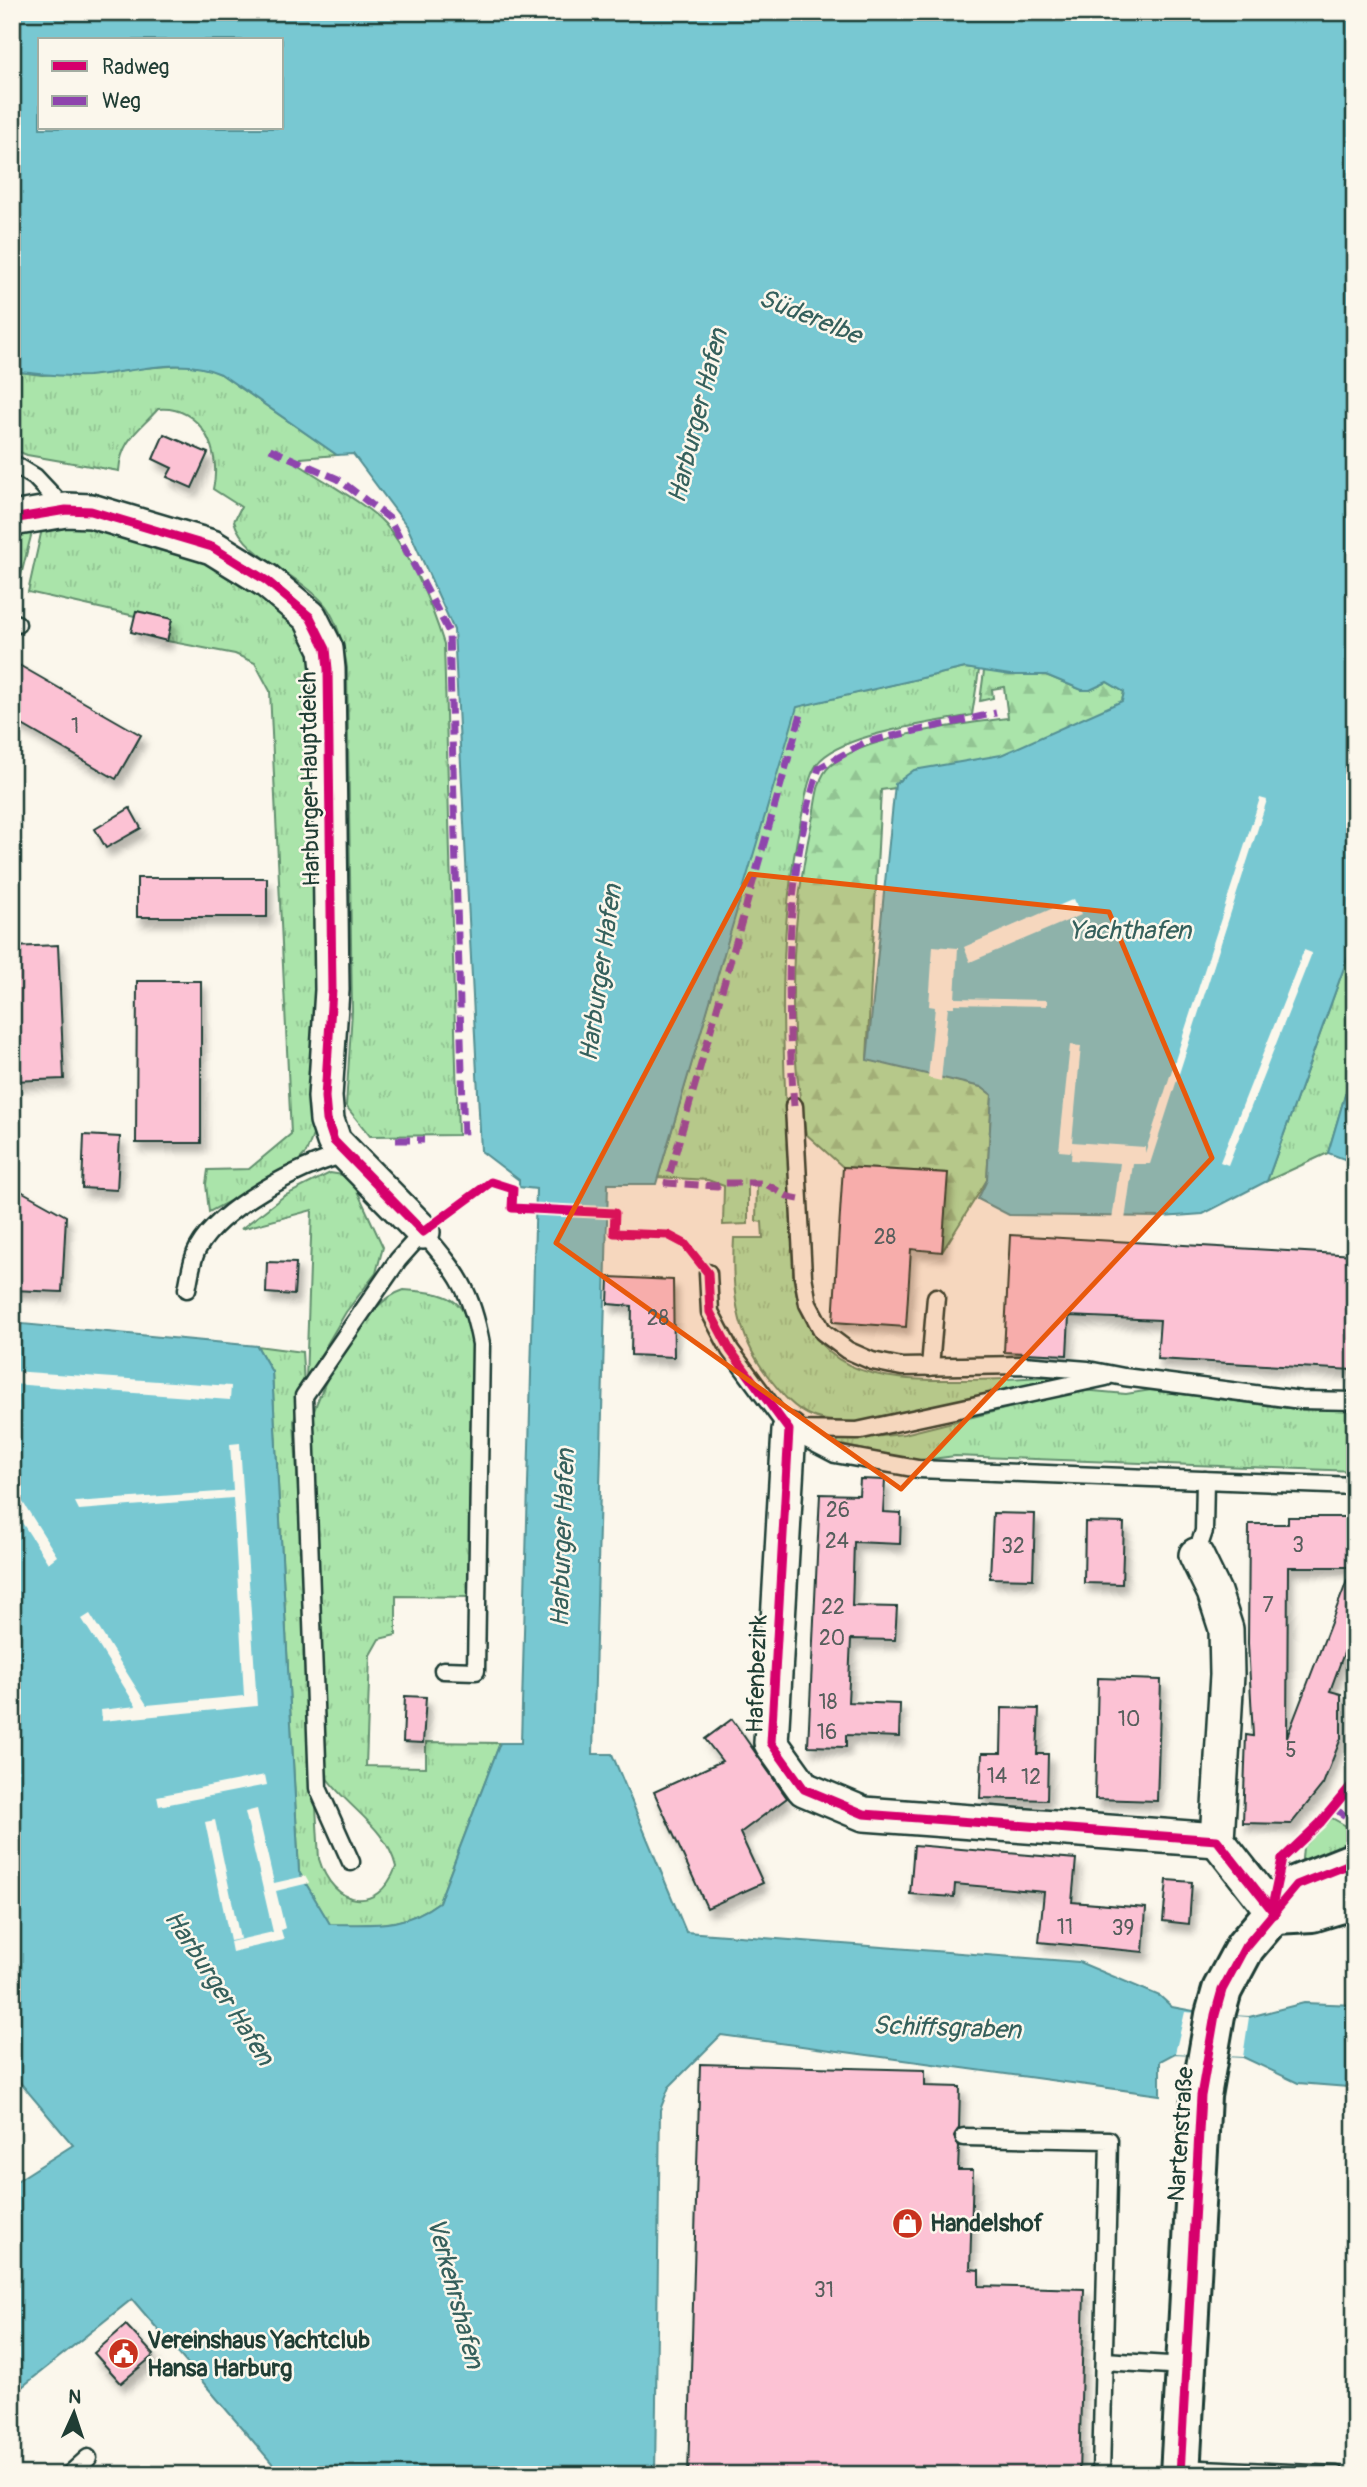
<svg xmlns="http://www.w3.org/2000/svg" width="1367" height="2487" font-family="Pangolin,sans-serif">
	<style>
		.grass { fill: url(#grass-tufts); stroke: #64906f; stroke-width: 2 }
		.forest { fill: url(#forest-firs); stroke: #64906f; stroke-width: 2 }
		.water { fill: #78c8d2; stroke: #549093; stroke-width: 2; fill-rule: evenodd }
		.pier { fill: #fbf7ec }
		.building { fill: #fcc2d4; stroke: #1f3d34; stroke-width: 2; filter: url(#shadow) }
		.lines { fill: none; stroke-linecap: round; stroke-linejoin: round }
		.service-casing { stroke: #1f3d34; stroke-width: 21 }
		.minor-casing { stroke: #1f3d34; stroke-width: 38 }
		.tertiary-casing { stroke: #1f3d34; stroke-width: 44 }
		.service { stroke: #fbf7ec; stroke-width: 16 }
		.minor { stroke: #fbf7ec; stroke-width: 33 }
		.tertiary { stroke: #fbf7ec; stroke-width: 38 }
		.quiet { stroke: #8e44ad; stroke-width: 7; stroke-dasharray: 14 7; stroke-linecap: butt }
		.cycleway-casing { stroke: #fbf7ec; stroke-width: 13 }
		.cycleway { stroke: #d6006c; stroke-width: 9 }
		.marked { fill: #e8590c; fill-opacity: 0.2; stroke: #e8590c; stroke-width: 5; stroke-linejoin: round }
		.labels { text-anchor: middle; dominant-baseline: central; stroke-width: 5; stroke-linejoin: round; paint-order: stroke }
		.number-label { font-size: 21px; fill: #565e5c }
		.street-label { font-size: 24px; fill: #1f3d34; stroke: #fbf7ec }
		.poi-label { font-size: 24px; font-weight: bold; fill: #1f3d34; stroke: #fbf7ec; text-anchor: start }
		.water-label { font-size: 26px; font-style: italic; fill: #35605c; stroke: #fbf7ec }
	</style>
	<defs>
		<pattern id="grass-tufts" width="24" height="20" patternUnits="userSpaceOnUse" patternTransform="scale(1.75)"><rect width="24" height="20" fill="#aae4aa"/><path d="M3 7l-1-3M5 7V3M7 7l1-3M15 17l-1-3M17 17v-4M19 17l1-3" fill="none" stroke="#92c493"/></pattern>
		<pattern id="forest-firs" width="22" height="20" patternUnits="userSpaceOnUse" patternTransform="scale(1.75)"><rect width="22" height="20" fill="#aae4aa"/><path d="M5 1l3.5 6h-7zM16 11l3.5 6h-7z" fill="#92c493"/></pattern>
		<filter id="shadow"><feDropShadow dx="4.5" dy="8" stdDeviation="3.5" flood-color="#0004"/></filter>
	</defs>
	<rect width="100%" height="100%" fill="#fbf7ec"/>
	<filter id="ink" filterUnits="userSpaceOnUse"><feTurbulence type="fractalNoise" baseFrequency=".0143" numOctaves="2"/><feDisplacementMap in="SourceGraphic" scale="14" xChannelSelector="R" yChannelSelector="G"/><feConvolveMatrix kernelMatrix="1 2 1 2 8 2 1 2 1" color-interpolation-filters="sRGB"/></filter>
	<g filter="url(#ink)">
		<g class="grass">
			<path d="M185,365L204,366L221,374L337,455L301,458L297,463C318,478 370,506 385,524C411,554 432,606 444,644L458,1135L370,1136L346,1106L352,1011L347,668C344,647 339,624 326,606C303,576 243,556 234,521L241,507L213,489C222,452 202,405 158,409C140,430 121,439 119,471L27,455L12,449V371L42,375Z"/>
			<polygon points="76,521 212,559 284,609 312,646 318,1063 313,1135 306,1153 292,1168 209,1212 206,1184 208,1170 249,1169 291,1134 270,691 255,663 235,654 167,641 172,619 137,611 135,616 28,592 42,529"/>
			<polygon points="12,532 32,532 17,591 12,590"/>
			<path d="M965,668L979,670L972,715C935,723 840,733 817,764C807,779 805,803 801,820C768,970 790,1125 793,1276C808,1374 873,1381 957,1380C995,1380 1033,1378 1070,1375C1012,1390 866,1437 814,1417C794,1410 780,1392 767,1375C736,1335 731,1288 734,1238H763L762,1222L756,1221L757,1184H748V1224L723,1225L724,1186L708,1180L658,1177L796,707Z"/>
			<polygon points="1355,937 1355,1061 1328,1153 1267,1181"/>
			<polygon points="330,1173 343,1175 353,1182 383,1247 376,1273 346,1312 306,1380 312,1210 241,1229 284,1196"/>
			<path d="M404,1290C449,1293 466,1296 473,1345L471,1597L396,1596V1635L379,1639L370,1655L366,1766L426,1767V1742L500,1743L439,1902C403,1929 372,1924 330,1925L299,1872L272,1372L257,1346L302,1352L304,1383L294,1421L319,1859C333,1906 377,1916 396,1867C387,1828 348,1808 326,1777L310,1423C322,1382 361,1304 404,1290Z"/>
			<polygon points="1082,1390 1126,1394 1151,1390 1296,1409 1355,1409 1355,1471 955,1456 916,1461 837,1444 838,1440 904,1434"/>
			<polygon points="1332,1818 1355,1831 1355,1847 1301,1870 1303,1847"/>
		</g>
		<path class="forest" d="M984,671L1046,675L1082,690H1090L1107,682L1124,692L1122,701L988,776L881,790L867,1059L982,1087L992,1095L987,1180L942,1252L947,1173L843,1167L806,1134C786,1030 790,924 812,821C816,804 816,778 830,766C863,736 963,724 1008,718L1004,687L992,689L993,698L980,701Z"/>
		<g class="water">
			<path d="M12,12H1355V937L1267,1181L1203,1214L1162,1217L1009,1215L978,1199L987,1180L992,1095L981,1087L867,1060L895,784L914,770L1001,755L1122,701L1124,692L1107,682L1090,690H1082L1046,675H1010L965,668L797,707L656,1184H608L593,1754H612L686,1932L1079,1962L1160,1996L1172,2007L1215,2015L1249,2017L1304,2003L1355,2005V2091L1348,2087L1298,2083L1243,2057L1175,2053L1160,2061V2095L721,2035L669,2087L660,2110L655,2475H282L132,2299L12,2395V2184L73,2145L12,2073V1323L257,1346L272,1372L299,1872L330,1924C372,1924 403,1929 439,1902L500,1743H521L536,1189L519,1187V1180L481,1151L454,630L407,526L353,454L337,455L221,374C180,355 131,373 88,376C63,377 37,374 12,371ZM40,40H282V128H40Z"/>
			<polygon points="1355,1061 1355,1163 1328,1153"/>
		</g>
		<g class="pier">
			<polygon points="1260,798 1267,800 1150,1164 1133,1164 1125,1220 1112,1220 1120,1163 1071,1160 1072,1147 1071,1152 1059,1151 1070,1045 1081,1046 1072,1142 1145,1147 1145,1153"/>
			<polygon points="1074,899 1081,915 970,962 964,947"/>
			<polygon points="933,946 958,948 955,998 1047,1000 1047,1006 954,1004 954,1007 948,1007 941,1081 928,1078 935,1007 929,1006"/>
			<polygon points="1304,950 1312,953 1228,1165 1220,1162"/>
			<polygon points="12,1371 231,1386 230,1400 12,1384"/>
			<polygon points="240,1443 257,1706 102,1721 101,1710 136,1706 82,1619 90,1614 147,1705 244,1696 233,1498 79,1510 75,1502 233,1491 230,1444"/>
			<polygon points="12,1485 57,1556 48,1563 12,1507"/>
			<polygon points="265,1775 267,1785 159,1806 157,1796"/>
			<polygon points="257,1809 274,1883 305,1876 309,1883 276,1891 285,1928 281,1930 284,1940 232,1952 230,1942 273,1932 245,1812"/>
			<polygon points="215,1820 240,1939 230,1941 205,1822"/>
			<polygon points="1185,2012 1249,2017 1243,2057 1175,2053"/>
		</g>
		<g class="building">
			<polygon points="164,434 208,453 192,488 167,477 172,468 153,459"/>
			<polygon points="136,611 172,619 167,641 131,632"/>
			<polygon points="12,661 141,735 116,779 12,719"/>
			<polygon points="130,808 141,828 106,848 95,829"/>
			<rect x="137" y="878" width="130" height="39"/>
			<polygon points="58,945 64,1079 12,1081 12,947"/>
			<polygon points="137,981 201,981 201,1143 136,1143"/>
			<polygon points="84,1135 120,1137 117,1190 82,1188"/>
			<polygon points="843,1167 948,1173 942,1252 911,1249 906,1327 833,1322"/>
			<polygon points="12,1186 66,1216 62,1292 12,1290"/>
			<polygon points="1010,1235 1355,1255 1353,1370 1157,1359 1160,1320 1069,1316 1067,1355 1004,1352"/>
			<polygon points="267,1262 296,1263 294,1295 266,1293"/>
			<polygon points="609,1277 673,1280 674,1357 631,1355 632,1306 608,1304"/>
			<polygon points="860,1479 885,1480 883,1512 901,1513 900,1544 854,1542 852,1606 897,1607 895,1640 851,1639 848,1702 900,1704 899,1737 846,1735 846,1747 808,1746 820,1494 859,1495"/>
			<polygon points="993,1513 1035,1514 1033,1579 990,1578"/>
			<polygon points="1288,1517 1348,1517 1348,1567 1288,1567 1287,1737 1355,1560 1355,1623 1330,1691 1341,1694 1341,1738 1323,1784 1291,1824 1243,1823 1246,1735 1253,1736 1248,1643 1249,1524 1288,1524"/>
			<polygon points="1085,1522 1124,1523 1122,1584 1084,1583"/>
			<polygon points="1098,1678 1161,1680 1157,1801 1095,1799"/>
			<polygon points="405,1696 426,1697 423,1743 403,1742"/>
			<polygon points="1002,1708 1039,1709 1037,1754 1048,1754 1047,1800 980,1798 982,1753 1001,1753"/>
			<polygon points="732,1719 787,1798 740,1833 763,1883 707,1908 654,1792 722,1761 705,1739"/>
			<polygon points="914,1845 1076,1859 1072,1902 1146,1908 1143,1952 1039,1942 1044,1892 955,1884 954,1897 910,1894"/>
			<polygon points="1167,1880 1192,1882 1189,1924 1163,1921"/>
			<polygon points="700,2064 925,2070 925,2086 960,2087 959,2128 954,2137 959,2146 958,2170 973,2170 970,2269 979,2270 979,2286 1084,2289 1079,2475 688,2475"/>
			<polygon points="126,2325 154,2355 121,2383 94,2353"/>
		</g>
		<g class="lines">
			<defs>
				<g id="service">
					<polyline points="12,463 35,477 66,510"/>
					<polyline points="12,622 17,624"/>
					<polyline points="794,1106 803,1276 808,1304 823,1332 847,1350 872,1361 902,1367 1023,1365 1088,1370 1124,1377 1301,1400 1355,1401"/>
					<polyline points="708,1273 710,1312 730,1350 789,1430 835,1454 918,1469 1355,1486"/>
					<path d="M187,1289C190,1277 191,1260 198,1248C221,1207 300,1166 345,1154"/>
					<polyline points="930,1367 936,1297"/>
					<polyline points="791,1430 857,1431 1106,1377"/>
					<polyline points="1196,1555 1204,1531 1205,1480"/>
					<path d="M351,1862L318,1788L304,1396L398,1260L423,1232C458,1274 471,1289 481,1344L476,1671L443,1670"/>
					<polyline points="964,2137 1109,2140 1101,2475"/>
					<polyline points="1104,2361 1185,2366"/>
					<polyline points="1180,2468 1337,2475"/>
					<polyline points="69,2475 88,2458"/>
				</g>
				<g id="minor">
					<polyline points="12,519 66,510 91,511 212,547 267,581 310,617 326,649 328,669 332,990 325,1097 327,1120 334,1141 423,1232"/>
					<polyline points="789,1430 771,1743 804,1789 864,1814 1217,1840"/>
					<polyline points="1196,1555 1214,1592 1226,1629 1227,1675 1217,1840 1275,1914"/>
				</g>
				<g id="tertiary">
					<polyline points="1275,1914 1312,1912 1355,1899"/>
					<polyline points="1180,2475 1201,2096 1215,2015 1222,1990 1245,1947 1297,1885 1355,1862"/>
				</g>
			</defs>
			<use href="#service" class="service-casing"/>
			<use href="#minor" class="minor-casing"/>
			<use href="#tertiary" class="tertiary-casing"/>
			<use href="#service" class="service"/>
			<use href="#minor" class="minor"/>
			<use href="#tertiary" class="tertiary"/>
			<g class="quiet">
				<polyline points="270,449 338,479 389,518 449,632 464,1140"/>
				<path d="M794,1106C786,993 784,878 819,768L866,742L996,713"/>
				<polyline points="396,1140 424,1140"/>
				<polyline points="799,1199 789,1197 764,1183 723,1183 717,1186 667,1183 801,714"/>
				<polyline points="1333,1808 1355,1822"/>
			</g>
			<defs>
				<g id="cycleway">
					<polyline points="12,519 66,510 91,511 212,547 267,581 310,617 326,649 328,669 332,990 325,1097 327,1120 334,1141 423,1232 491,1182 513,1189 512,1208 615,1213 614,1233 668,1235 685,1244 708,1273 710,1312 730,1350 789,1430 771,1743 804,1789 864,1814 1217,1840 1275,1914"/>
					<polyline points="1275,1914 1273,1902 1282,1859 1320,1823 1355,1781"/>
					<polyline points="1180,2475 1201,2096 1215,2015 1222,1990 1245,1947 1297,1885 1355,1862"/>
				</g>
			</defs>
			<use href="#cycleway" class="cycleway-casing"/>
			<use href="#cycleway" class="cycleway"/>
		</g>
	</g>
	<path class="marked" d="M750,874L1109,912L1212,1158L901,1489L556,1243Z"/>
	<defs>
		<symbol id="shop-disc" viewBox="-11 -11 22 22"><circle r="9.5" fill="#c8321e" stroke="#fbf7ec"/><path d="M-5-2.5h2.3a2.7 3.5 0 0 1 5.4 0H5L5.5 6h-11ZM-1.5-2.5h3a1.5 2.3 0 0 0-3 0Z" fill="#fff"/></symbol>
		<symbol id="civic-disc" viewBox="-11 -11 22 22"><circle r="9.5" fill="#c8321e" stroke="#fbf7ec"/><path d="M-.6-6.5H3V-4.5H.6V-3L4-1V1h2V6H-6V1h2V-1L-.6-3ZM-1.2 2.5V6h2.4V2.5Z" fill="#fff"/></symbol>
	</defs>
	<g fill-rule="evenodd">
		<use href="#shop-disc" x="890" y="2206" width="35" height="35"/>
		<use href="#civic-disc" x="106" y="2336" width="35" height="35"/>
	</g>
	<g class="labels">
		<g class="number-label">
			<text x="75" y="726">1</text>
			<text x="885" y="1237">28</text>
			<text x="658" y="1318">28</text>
			<text x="838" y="1510">26</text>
			<text x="837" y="1541">24</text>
			<text x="1298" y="1545">3</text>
			<text x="1013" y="1546">32</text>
			<text x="1268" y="1605">7</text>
			<text x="833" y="1607">22</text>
			<text x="832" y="1638">20</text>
			<text x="828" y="1702">18</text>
			<text x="1129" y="1719">10</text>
			<text x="827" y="1732">16</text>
			<text x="1291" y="1750">5</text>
			<text x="997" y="1776">14</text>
			<text x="1031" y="1777">12</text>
			<text x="1065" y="1927">11</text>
			<text x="1123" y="1928">39</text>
			<text x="824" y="2290">31</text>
		</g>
		<g class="street-label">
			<text transform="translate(310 779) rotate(-91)">Harburger Hauptdeich</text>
			<text transform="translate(757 1674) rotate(-88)">Hafenbezirk</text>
			<text transform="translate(1181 2134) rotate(-86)">Nartenstraße</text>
		</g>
		<g class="poi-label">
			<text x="930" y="2223">Handelshof</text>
			<text x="147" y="2340">Vereinshaus Yachtclub<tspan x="147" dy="28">Hansa Harburg</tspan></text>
		</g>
		<g class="water-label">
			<text transform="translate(810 317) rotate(22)">Süderelbe</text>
			<text transform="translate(698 416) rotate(-76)">Harburger Hafen</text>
			<text x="1130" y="931">Yachthafen</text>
			<text transform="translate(601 973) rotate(-82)">Harburger Hafen</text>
			<text transform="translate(563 1538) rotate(-88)">Harburger Hafen</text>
			<text transform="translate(219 1988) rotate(57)">Harburger Hafen</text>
			<text transform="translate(947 2028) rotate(2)">Schiffsgraben</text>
			<text transform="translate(455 2293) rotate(75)">Verkehrshafen</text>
		</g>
	</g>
	<rect width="1367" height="2487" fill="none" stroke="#fbf7ec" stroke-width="42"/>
	<rect x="21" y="21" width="1325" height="2445" fill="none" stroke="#1f3d34" stroke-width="2.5" filter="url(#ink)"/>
	<rect x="38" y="38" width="245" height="91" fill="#fbf7ec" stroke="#a3ada2" stroke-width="2"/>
	<rect x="52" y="61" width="35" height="10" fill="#d6006c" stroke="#a3ada2" stroke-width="2"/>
	<text x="102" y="74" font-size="21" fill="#1f3d34">Radweg</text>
	<rect x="52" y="96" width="35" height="10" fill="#8e44ad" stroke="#a3ada2" stroke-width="2"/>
	<text x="102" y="108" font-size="21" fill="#1f3d34">Weg</text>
	<g transform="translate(74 2413) rotate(3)" stroke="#fbf7ec" stroke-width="5" paint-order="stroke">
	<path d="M0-5L12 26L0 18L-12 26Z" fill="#1f3d34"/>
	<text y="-10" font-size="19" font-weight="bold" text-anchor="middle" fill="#1f3d34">N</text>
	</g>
</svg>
